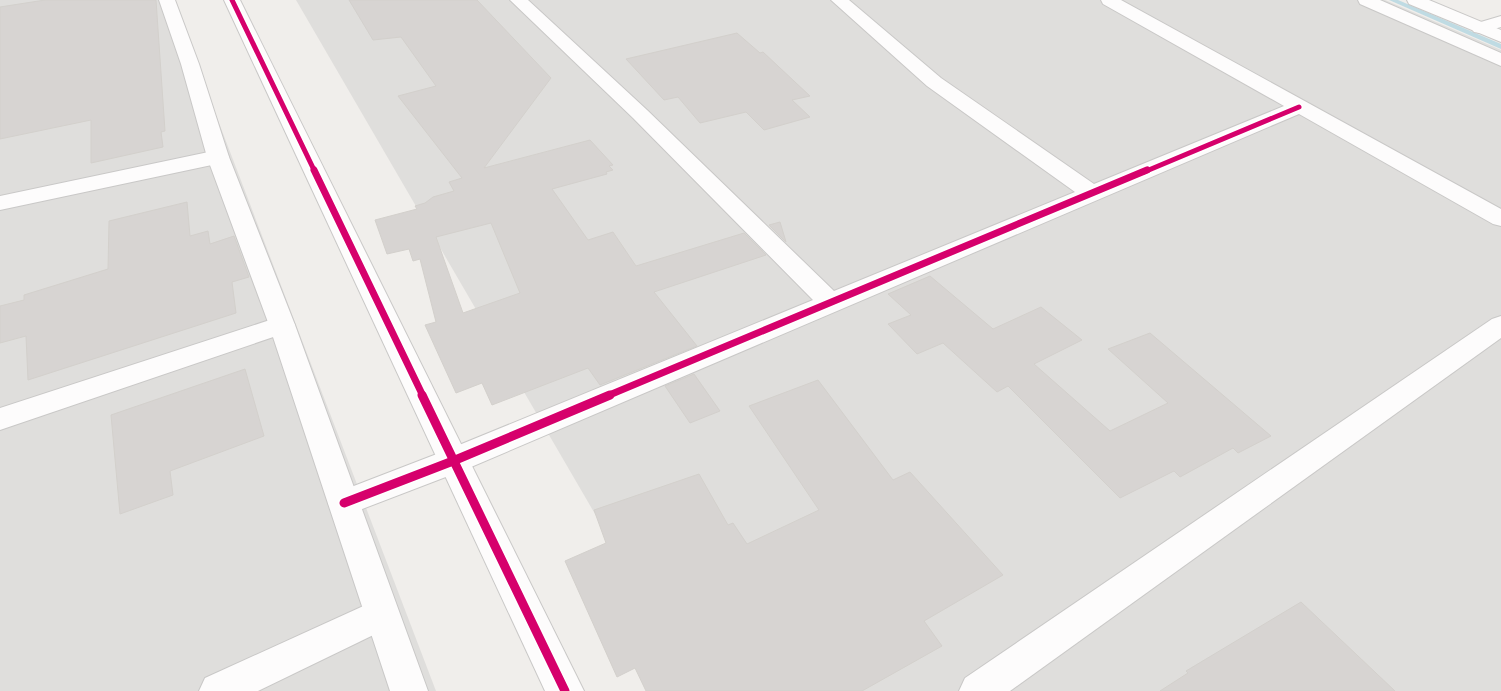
<svg xmlns="http://www.w3.org/2000/svg" width="1501" height="691" font-family="Karla,sans-serif">
	<style>
		.residential { fill: #dfdedc }
		.lines { fill: none; stroke-linecap: round; stroke-linejoin: round }
		.stream { fill: #bfdbe3; fill-rule: evenodd }
		.building { fill: #d7d4d2; stroke: #d3d0cc; fill-rule: evenodd }
		.minor-casing { stroke: #c9c8c7; stroke-width: 2 }
		.tertiary-casing { stroke: #c9c8c7; stroke-width: 2 }
		.minor { fill: #fdfcfc; fill-rule: evenodd }
		.tertiary { fill: #fdfcfc; fill-rule: evenodd }
		.cycleway-far2-casing { stroke: #fff; stroke-width: 8 }
		.cycleway-far1-casing { stroke: #fff; stroke-width: 10 }
		.cycleway-casing { stroke: #fff; stroke-width: 12 }
		.cycleway-far2 { stroke: #d6006c; stroke-width: 5 }
		.cycleway-far1 { stroke: #d6006c; stroke-width: 7 }
		.cycleway { stroke: #d6006c; stroke-width: 9 }
	</style>
	<rect width="100%" height="100%" fill="#f0eeeb"/>
	<g class="residential">
		<polygon points="0,0 172,0 436,691 0,691"/>
		<polygon points="296,0 1385,0 1501,50 1501,691 698,691"/>
	</g>
	<g class="lines">
		<polygon class="stream" points="1389,0 1398,0 1501,44 1501,49"/>
	</g>
	<g class="building">
		<polygon points="45,0 156,0 165,131 161,132 163,147 91,163 91,120 0,139 0,7"/>
		<path d="M349,0H477L551,78L484,168L590,140L613,165L609,166L613,170L606,172L607,174L552,189L588,240L613,232L636,266L744,233L766,255L654,292L697,346L600,385L588,368L492,405L482,383L456,393L425,325L436,322L420,259L413,261L409,249L387,254L375,220L417,209L415,206L425,203L433,197L454,191L449,182L462,178L398,96L436,86L401,37L373,40ZM491,223L520,293L463,313L436,237Z"/>
		<polygon points="737,33 760,53 763,52 810,96 792,100 810,117 764,130 746,112 700,123 678,97 664,100 626,59"/>
		<polygon points="187,202 190,236 208,231 210,244 234,236 249,277 232,282 236,313 28,380 26,336 0,343 0,306 24,300 24,295 108,269 109,221"/>
		<polygon points="780,222 786,242 769,225"/>
		<polygon points="930,276 993,329 1041,307 1082,340 1034,364 1110,431 1168,403 1108,349 1150,333 1271,436 1238,453 1233,448 1180,477 1174,471 1120,498 1008,386 997,392 943,343 917,354 888,324 911,315 888,294"/>
		<polygon points="245,369 264,436 170,471 173,495 120,514 111,415"/>
		<polygon points="694,374 720,411 690,423 665,386"/>
		<polygon points="818,380 893,480 910,472 1003,575 924,621 942,646 862,691 646,691 635,668 617,677 565,561 606,543 594,510 699,474 728,525 733,523 747,544 819,510 749,406"/>
		<polygon points="1301,602 1395,691 1160,691 1188,673 1186,671"/>
	</g>
	<g class="lines">
		<defs>
			<g id="minor">
				<polygon points="510,0 528,0 647,110 834,291 1075,192 927,86 831,0 849,0 941,78 1094,184 1284,106 1103,4 1101,0 1121,0 1501,209 1501,226 1493,224 1299,114 464,470 344,516 333,512 328,503 333,494 442,452 813,300 633,118"/>
				<polygon points="1501,16 1501,27 1480,33 1474,32 1471,28 1474,24"/>
				<polygon points="218,150 226,152 229,157 226,162 0,210 0,196"/>
				<polygon points="282,316 291,319 295,325 291,331 0,430 0,408"/>
				<polygon points="1501,316 1501,338 1010,691 959,691 965,678 1492,319"/>
				<polygon points="381,598 394,603 399,614 394,625 258,691 199,691 205,678"/>
			</g>
			<g id="tertiary">
				<polygon points="159,0 175,0 199,64 229,157 295,325 428,691 390,691 269,325 207,157 181,64"/>
				<polygon points="224,0 240,0 584,691 545,691"/>
				<polygon points="1358,0 1380,0 1501,53 1501,66 1360,4"/>
				<polygon points="1407,0 1429,0 1501,30 1501,42 1409,4"/>
			</g>
		</defs>
		<use href="#minor" class="minor-casing"/>
		<use href="#tertiary" class="tertiary-casing"/>
		<use href="#minor" class="minor"/>
		<use href="#tertiary" class="tertiary"/>
		<defs>
			<g id="cycleway-far2">
				<polyline points="232,0 315,172"/>
				<polyline points="1144,172 1299,107"/>
			</g>
			<g id="cycleway-far1">
				<polyline points="314,170 423,396"/>
				<polyline points="607,396 1147,170"/>
			</g>
			<g id="cycleway">
				<polyline points="422,395 565,691"/>
				<polyline points="344,503 453,461 610,395"/>
			</g>
		</defs>
		<use href="#cycleway-far2" class="cycleway-far2-casing"/>
		<use href="#cycleway-far1" class="cycleway-far1-casing"/>
		<use href="#cycleway" class="cycleway-casing"/>
		<use href="#cycleway-far2" class="cycleway-far2"/>
		<use href="#cycleway-far1" class="cycleway-far1"/>
		<use href="#cycleway" class="cycleway"/>
	</g>
</svg>
